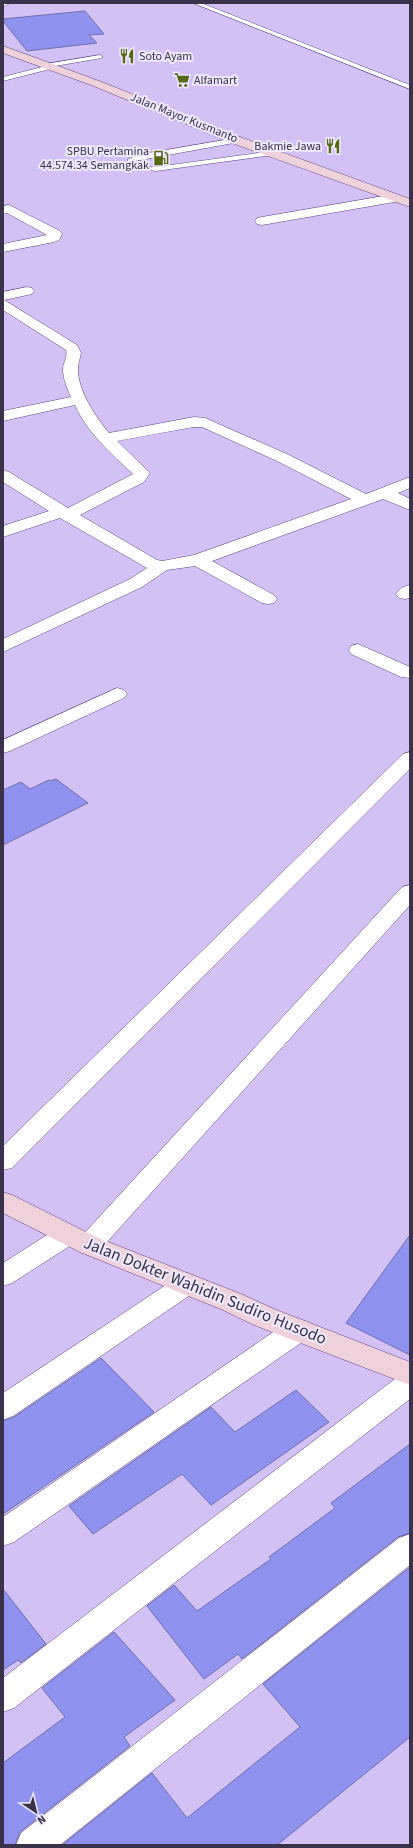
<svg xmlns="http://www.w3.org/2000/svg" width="413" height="1848" font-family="'Source Sans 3',sans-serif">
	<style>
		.building { fill: #8f92ee; stroke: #6d70ac }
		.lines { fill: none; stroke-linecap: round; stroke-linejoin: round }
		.lane-casing { stroke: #5d477f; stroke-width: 1 }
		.street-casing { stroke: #5d477f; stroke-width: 1 }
		.secondary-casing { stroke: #5d477f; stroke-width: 1 }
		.lane { fill: #fff; fill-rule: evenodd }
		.street { fill: #fff; fill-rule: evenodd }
		.secondary { fill: #eed1da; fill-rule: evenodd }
		.labels { text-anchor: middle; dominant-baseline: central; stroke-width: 4; stroke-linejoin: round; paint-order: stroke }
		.far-poi-label { font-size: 12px; fill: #3a314a; stroke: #efe9fd; text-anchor: start }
		.far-street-label { font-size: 12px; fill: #3a314a; stroke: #efe9fd }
		.near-street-label { font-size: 17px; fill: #3a314a; stroke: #efe9fd }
	</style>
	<rect width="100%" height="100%" fill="#d3c1f5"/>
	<g class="building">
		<polygon points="85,11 104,34 89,35 97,43 27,51 3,21 3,19"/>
		<polygon points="56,779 88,803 3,845 3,790 21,782 30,789 49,780 50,781"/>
		<polygon points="410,1235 410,1355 346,1323"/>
		<polygon points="101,1358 154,1412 3,1514 3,1421 14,1417"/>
		<polygon points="296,1390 329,1422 211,1505 182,1474 93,1534 69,1506 211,1407 235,1432"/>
		<polygon points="410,1444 410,1533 398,1537 242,1659 238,1654 204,1679 147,1606 174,1585 197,1611 271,1559 269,1557 335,1508 331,1503"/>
		<polygon points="410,1567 410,1737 277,1845 62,1845 152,1773 187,1818 300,1727 263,1684"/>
		<polygon points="3,1589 46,1644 21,1663 18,1660 3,1670"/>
		<polygon points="114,1632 175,1700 124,1737 130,1746 20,1832 15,1845 3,1845 3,1763 65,1717 42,1688"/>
	</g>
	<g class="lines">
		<defs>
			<g id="lane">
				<polygon points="193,3 201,3 410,85 410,89"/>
				<polygon points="100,55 102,56 102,58 55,66 54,68 3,81 3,77 46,66 46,64"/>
				<polygon points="236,138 240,140 239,142 135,161 144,166 156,167 273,151 277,153 273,155 156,171 137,168 127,160 137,155"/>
			</g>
			<g id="street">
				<polygon points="3,3 10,3 3,7"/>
				<polygon points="395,194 400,195 401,198 400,201 262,225 257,224 255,221 257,218 262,217"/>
				<polygon points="9,205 60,231 62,234 59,240 54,242 3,252 3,244 47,235 7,213 3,214 3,206"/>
				<path d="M27,287L32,288L34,291L32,294L4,300L77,345L81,353C80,358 78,364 78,368C77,390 96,417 109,433L194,417L205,418L289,455L366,494L410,477V488L398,493L410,499V510L383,499L212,561L274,595L277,599L274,603L268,604L262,603L195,566L167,570L142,587L3,652V639L130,579L147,568L60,518L3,537V526L49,511L3,482V470L9,472L68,508L133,474C111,453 88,434 75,405L3,421V411L71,397C67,388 63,379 63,369C63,363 68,357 66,350L3,310V292ZM194,427H202L277,461L351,499L194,555L162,561L157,560L80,515L144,482L150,473L117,441Z"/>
				<path d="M410,585V598L405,599L399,598L396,594C400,588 404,586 410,585Z"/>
				<polygon points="358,644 410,667 410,678 401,677 351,654 349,650 351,646"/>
				<polygon points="117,688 124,690 127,694 124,698 10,751 3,753 3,740"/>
				<polygon points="410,752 410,769 12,1168 3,1170 3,1146 403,754"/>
				<polygon points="410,885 410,905 98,1252 89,1255 80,1252 76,1245 80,1238 402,887"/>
				<polygon points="67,1225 76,1228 80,1235 76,1242 12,1283 3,1286 3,1263 58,1228"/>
				<polygon points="187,1273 196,1277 200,1284 196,1291 13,1416 3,1420 3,1393 178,1277"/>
				<polygon points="298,1319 308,1322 312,1330 308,1338 14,1542 3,1546 3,1517 288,1322"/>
				<polygon points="410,1371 410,1399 14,1708 3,1712 3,1678 400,1375"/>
				<polygon points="410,1534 410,1565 60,1845 16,1845 21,1833 399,1538"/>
			</g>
			<g id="secondary">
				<polygon points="3,46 99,81 240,137 410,199 410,207 232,143 91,85 3,53"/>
				<polygon points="3,1192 12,1195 98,1238 241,1294 274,1309 410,1362 410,1385 254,1325 223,1310 80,1252 3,1213"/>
			</g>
		</defs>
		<use href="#lane" class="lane-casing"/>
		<use href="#street" class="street-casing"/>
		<use href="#secondary" class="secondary-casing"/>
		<use href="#lane" class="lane"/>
		<use href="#street" class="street"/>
		<use href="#secondary" class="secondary"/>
	</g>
	<defs>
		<symbol id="restaurant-bare" viewBox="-9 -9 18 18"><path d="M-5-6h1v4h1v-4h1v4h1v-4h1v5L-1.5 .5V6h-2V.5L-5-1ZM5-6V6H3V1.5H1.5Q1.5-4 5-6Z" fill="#586914" stroke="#efe9fd" stroke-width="2.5" paint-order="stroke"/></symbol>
		<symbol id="supermarket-bare" viewBox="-9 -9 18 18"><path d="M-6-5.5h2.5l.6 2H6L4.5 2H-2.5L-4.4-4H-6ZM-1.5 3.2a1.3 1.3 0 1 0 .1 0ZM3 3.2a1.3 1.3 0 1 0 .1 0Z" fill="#586914" stroke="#efe9fd" stroke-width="2.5" paint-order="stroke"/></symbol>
		<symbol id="fuel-bare" viewBox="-9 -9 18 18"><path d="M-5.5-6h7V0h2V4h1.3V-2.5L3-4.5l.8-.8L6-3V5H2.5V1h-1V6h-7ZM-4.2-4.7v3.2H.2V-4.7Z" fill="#586914" stroke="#efe9fd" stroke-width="2.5" paint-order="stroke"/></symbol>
	</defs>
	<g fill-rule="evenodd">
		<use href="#restaurant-bare" x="116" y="45" width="22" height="22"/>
		<use href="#supermarket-bare" x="171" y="69" width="22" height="22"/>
		<use href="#restaurant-bare" x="322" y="135" width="22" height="22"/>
		<use href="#fuel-bare" x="150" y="147" width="22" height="22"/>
	</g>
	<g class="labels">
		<g class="far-poi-label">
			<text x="139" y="56">Soto Ayam</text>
			<text x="194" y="80">Alfamart</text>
			<text x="321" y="146" text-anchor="end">Bakmie Jawa</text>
			<text x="149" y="151" text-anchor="end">SPBU Pertamina<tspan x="149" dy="14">44.574.34 Semangkak</tspan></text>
		</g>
		<g class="far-street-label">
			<text transform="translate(184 118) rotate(22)">Jalan Mayor Kusmanto</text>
		</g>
		<g class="near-street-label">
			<text transform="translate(205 1291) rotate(22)">Jalan Dokter Wahidin Sudiro Husodo</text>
		</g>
	</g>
	<rect width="413" height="1848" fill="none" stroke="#3a314a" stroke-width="8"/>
	<g transform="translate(36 1812) rotate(145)" stroke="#efe9fd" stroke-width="3" paint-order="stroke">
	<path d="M0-3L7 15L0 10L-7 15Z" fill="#3a314a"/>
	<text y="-6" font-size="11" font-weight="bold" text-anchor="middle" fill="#3a314a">N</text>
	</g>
</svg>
